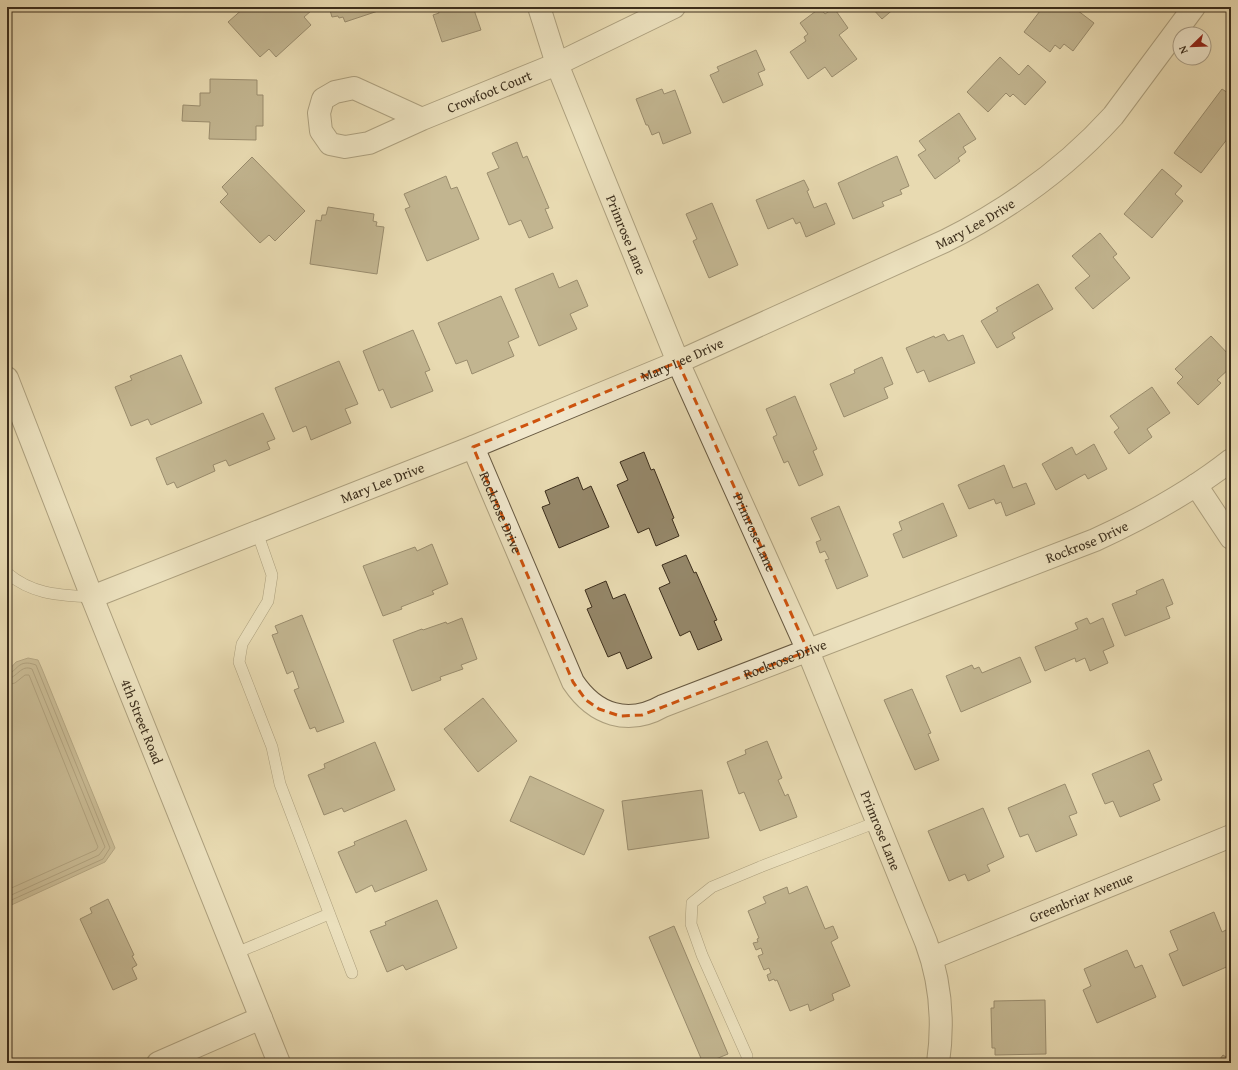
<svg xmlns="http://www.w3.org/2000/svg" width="1238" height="1070" font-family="'Gentium Book Plus',serif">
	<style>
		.water { fill: #aea07e; stroke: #807257 }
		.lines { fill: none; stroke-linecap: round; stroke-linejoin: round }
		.shore { stroke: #75674d; stroke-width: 1 }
		.building { fill: #958769; stroke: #3c2e1c }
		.service-casing { stroke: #675941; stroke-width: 12 }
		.minor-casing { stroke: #675941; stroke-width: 24 }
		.tertiary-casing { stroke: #675941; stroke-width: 24 }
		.service { stroke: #f0e7cc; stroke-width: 11 }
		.minor { stroke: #f0e7cc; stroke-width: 22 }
		.tertiary { stroke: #f0e7cc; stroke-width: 22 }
		.marked { fill: none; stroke: #ce530e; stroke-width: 3; stroke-dasharray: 8 5; stroke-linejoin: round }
		.labels { text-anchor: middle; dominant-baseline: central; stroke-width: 3.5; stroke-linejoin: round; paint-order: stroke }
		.street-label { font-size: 14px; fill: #3c2e1c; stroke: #f0e7cc }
	</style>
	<rect width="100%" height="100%" fill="#e8dab1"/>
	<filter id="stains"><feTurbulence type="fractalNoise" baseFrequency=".005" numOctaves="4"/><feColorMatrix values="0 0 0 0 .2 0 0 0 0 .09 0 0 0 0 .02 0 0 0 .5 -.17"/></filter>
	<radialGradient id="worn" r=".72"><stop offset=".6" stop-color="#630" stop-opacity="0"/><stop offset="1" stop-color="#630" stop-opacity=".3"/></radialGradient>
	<polygon class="water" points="28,658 38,660 42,669 115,848 105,862 7,907 7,672 16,662"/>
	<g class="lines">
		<g class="shore">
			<path d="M7,674C18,672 17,658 36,665L110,848L103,859L7,902"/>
			<path d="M7,679C17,678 21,664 32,669L105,847L99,855L7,897"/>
			<polyline points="7,685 15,683 25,675 29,675 98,847 96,850 7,890"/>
		</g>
	</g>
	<g class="building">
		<polygon points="245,7 308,7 311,11 304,17 311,25 276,57 269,49 260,57 228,22"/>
		<polygon points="329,7 387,7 387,8 345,22 343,17 339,18 338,16 332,17"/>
		<polygon points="437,7 473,7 481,30 442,42 433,15 439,13"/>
		<polygon points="871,7 896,7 882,19"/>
		<polygon points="1043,7 1064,7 1070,11 1073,7 1094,23 1073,51 1064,44 1060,49 1055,45 1050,52 1024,32"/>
		<polygon points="820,8 825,14 834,8 848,28 839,35 857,59 832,77 825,67 808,79 790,52 806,41 804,37 808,34 800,23"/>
		<polygon points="756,50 765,70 758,73 763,85 723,103 710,75 719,71 717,67"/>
		<polygon points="1000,57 1019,75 1028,65 1046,82 1025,105 1013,94 1010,97 1006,93 988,112 967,92"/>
		<polygon points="210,79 257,80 257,95 263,95 263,126 256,126 256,140 209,139 210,122 182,121 183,105 200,106 200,93 210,93"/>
		<polygon points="662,89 664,94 675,90 691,133 663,144 659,132 652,135 648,125 646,125 636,99"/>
		<polygon points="1222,89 1231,95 1231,141 1228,138 1201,173 1174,153"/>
		<polygon points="959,113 976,139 963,147 966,152 958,158 960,161 935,179 918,155 926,150 919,141"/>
		<polygon points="517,142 523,158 527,156 549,208 545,209 553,228 529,238 521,220 509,225 487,173 499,168 492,153"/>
		<polygon points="897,156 909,186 900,190 902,194 882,202 884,206 853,219 838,183"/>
		<polygon points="252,157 305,211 275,241 269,235 260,243 220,202 228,194 222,187"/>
		<polygon points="1162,169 1182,186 1175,194 1183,201 1152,238 1124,214"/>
		<polygon points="446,176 451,189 457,187 479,239 427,261 405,209 410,207 404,194"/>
		<polygon points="804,180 809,190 807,191 814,208 826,203 835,224 806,237 800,222 796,224 793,218 768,229 756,200"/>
		<polygon points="712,203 738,265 709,278 693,241 697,239 686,214"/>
		<polygon points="328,207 374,214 373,221 377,222 376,226 384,227 377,274 310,264 316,220 321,221 322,215 326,215"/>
		<polygon points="1100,233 1117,254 1113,257 1130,278 1093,309 1075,288 1090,276 1072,256"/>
		<polygon points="553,273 559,288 577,280 588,306 570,314 577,329 539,346 515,289"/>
		<polygon points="1038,284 1053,309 1012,333 1015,338 997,348 981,321 998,311 996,308"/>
		<polygon points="501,296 519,337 508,342 514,356 472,374 467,360 456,364 438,323"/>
		<polygon points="413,330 430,370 425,372 433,391 391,408 383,389 379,391 363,351"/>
		<polygon points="944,334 948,341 963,335 975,363 929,382 924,370 917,373 906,348 934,336 935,338"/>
		<polygon points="1211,336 1231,357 1231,367 1217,380 1221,383 1198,405 1177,383 1183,377 1175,369"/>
		<polygon points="181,355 202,403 151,425 148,419 131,426 115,387 132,380 130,376"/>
		<polygon points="882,357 893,384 884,388 888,398 844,417 830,384 855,373 854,370"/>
		<polygon points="339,361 358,404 345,409 351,423 311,440 306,426 293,432 275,388"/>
		<polygon points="1152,387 1170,413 1147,429 1152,437 1129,454 1114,432 1119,428 1110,416"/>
		<polygon points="795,396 817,449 813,451 823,475 799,486 788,461 784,463 773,437 777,435 766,409"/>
		<polygon points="263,413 275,439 267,442 270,449 229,466 226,460 213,465 215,471 177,488 174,482 167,485 156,458"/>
		<polygon points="1094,444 1107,469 1088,479 1085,474 1056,490 1042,464 1072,447 1076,455"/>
		<polygon points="644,452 651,470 654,469 674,518 672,519 679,536 656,546 649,528 638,533 617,485 628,480 620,462"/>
		<polygon points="1004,465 1013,488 1026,483 1035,504 1006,516 1001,502 996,504 994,499 969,509 958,485"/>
		<polygon points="578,477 583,490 591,486 609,527 559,548 542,507 550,504 545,491"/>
		<polygon points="943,503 957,536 903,558 893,534 902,530 899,522"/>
		<polygon points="839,506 868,576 837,589 825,560 829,559 825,551 820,553 816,542 821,540 811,518"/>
		<polygon points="432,544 448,584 432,591 434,594 401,607 402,609 383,616 363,566 415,547 417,551"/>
		<polygon points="686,555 694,573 696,572 717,620 714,621 722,640 698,650 690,631 680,636 659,588 670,583 662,565"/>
		<polygon points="1163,579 1173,604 1166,607 1170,618 1125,636 1112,604 1137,594 1136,591"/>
		<polygon points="606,581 613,599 625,594 652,658 627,669 620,652 608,657 587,609 592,607 585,590"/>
		<polygon points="302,615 344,722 317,732 315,727 310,729 294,690 299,688 293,671 287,674 272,635 278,633 275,626"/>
		<polygon points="462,618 477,659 461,665 463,669 440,677 441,680 412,691 393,640 422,629 423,630 446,622 447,624"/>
		<polygon points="1087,618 1090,624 1103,618 1114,646 1103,651 1108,663 1090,671 1085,658 1076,662 1075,658 1045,671 1035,647 1078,629 1075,623"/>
		<polygon points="1020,657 1031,682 961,712 946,676 972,665 974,669 979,667 982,673"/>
		<polygon points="912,689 931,733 928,734 939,760 915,770 884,700"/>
		<polygon points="483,698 517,741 478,772 444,729"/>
		<polygon points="767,741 782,778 778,780 785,796 788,794 797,817 760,831 744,792 739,794 727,762 746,754 745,750"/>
		<polygon points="375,742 395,790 344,812 342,808 324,815 308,775 325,768 324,764"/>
		<polygon points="1149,750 1162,780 1153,784 1160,800 1120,817 1113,801 1105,804 1092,774"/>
		<polygon points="530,776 604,810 584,855 510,821"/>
		<polygon points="1065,784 1077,813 1069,816 1077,835 1036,852 1028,834 1020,837 1008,808"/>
		<polygon points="702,790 709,838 628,850 622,801"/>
		<polygon points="983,808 1004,857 987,865 990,871 968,881 965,874 949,881 928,831"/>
		<polygon points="406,820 427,870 375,892 372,885 356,893 338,852 355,845 354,842"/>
		<polygon points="807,886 825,929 833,926 838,938 831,942 850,986 832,994 834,1000 810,1011 808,1004 790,1011 777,980 775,981 774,979 769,981 767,975 771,973 769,968 764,970 758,956 763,954 761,948 756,950 753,943 758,942 757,939 759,938 748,911 766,903 763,897 787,887 789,894"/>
		<polygon points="108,899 134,955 132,956 137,965 132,968 137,979 113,990 80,919 92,913 90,908"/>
		<polygon points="437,900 457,948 406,970 403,965 387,972 370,931 386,925 385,922"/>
		<polygon points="1214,912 1222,932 1228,929 1231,935 1231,965 1183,986 1169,954 1178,950 1170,931"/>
		<polygon points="674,926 728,1054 706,1063 703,1063 649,937"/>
		<polygon points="1127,950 1135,968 1142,965 1156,997 1097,1023 1083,990 1091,986 1084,969"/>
		<polygon points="1045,1000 1046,1054 995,1055 995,1048 992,1048 991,1008 994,1008 994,1001"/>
		<polygon points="1223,1055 1229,1059 1231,1056 1231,1063 1217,1063"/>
	</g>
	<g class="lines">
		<defs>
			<g id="service">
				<polyline points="257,532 272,575 268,601 242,644 239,662 272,747 280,784 352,973"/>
				<path d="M7,573C33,595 60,595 92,597"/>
				<polyline points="236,953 329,914"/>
				<polyline points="747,1063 747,1056 702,955 691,924 692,903 712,887 760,867 877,822"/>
			</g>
			<g id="minor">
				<path id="s1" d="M539,7L557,64L678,362L808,651L926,942C941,982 944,1021 938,1063"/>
				<path id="s2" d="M422,119L354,88L335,92L323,99L319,113L321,131L330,144L345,147L369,143L422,119L557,64L674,7"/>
				<path id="s3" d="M473,447L573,682C595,715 628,726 663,706L1095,540C1143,518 1189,493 1231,460"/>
				<polyline points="1196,485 1231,538"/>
				<path id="s4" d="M92,597L473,447L678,362L945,241C1009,209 1065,169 1113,116L1194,7"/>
				<path id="s5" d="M932,958L1231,836"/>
				<polyline points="158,1063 261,1018"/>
			</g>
			<g id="tertiary">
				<path id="s6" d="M7,378L92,597L279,1063"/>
			</g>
		</defs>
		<use href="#service" class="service-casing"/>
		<use href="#minor" class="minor-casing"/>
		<use href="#tertiary" class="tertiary-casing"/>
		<use href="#service" class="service"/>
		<use href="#minor" class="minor"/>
		<use href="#tertiary" class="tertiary"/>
	</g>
	<path d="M0 0H1238V1070H0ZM678,362L808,651L642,715L620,716L599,709L586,700L573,682L473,447Z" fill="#e8dab1" fill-opacity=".55" fill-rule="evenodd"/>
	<path class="marked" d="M678,362L808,651L642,715L620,716L599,709L586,700L573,682L473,447Z"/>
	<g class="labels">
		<g class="street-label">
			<text stroke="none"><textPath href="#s2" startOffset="327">Crowfoot Court</textPath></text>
			<text stroke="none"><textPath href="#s4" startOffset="959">Mary Lee Drive</textPath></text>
			<text stroke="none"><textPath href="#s1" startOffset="244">Primrose Lane</textPath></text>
			<text stroke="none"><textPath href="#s4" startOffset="636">Mary Lee Drive</textPath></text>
			<text stroke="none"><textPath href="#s4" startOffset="312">Mary Lee Drive</textPath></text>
			<text stroke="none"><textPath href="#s3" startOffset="71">Rockrose Drive</textPath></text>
			<text stroke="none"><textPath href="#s1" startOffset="568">Primrose Lane</textPath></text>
			<text stroke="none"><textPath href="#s3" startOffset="814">Rockrose Drive</textPath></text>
			<text stroke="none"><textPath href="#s3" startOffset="490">Rockrose Drive</textPath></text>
			<text stroke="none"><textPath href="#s6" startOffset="369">4th Street Road</textPath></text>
			<text stroke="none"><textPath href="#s1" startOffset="892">Primrose Lane</textPath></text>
			<text stroke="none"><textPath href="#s5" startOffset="161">Greenbriar Avenue</textPath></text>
		</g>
	</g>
	<rect width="1238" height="1070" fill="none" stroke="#e8dab1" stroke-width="24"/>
	<rect x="8" y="8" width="1222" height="1054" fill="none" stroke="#3c2e1c" stroke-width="2"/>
	<rect x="12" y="12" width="1214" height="1046" fill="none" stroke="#3c2e1c"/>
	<g transform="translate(1192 46) rotate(247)"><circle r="19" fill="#f0e7cc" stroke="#a89d86"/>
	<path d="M0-3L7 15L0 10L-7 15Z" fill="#8f2418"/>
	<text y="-6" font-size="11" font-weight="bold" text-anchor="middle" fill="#3c2e1c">N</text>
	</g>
	<rect width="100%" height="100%" filter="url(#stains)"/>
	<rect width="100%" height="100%" fill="url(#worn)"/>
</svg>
